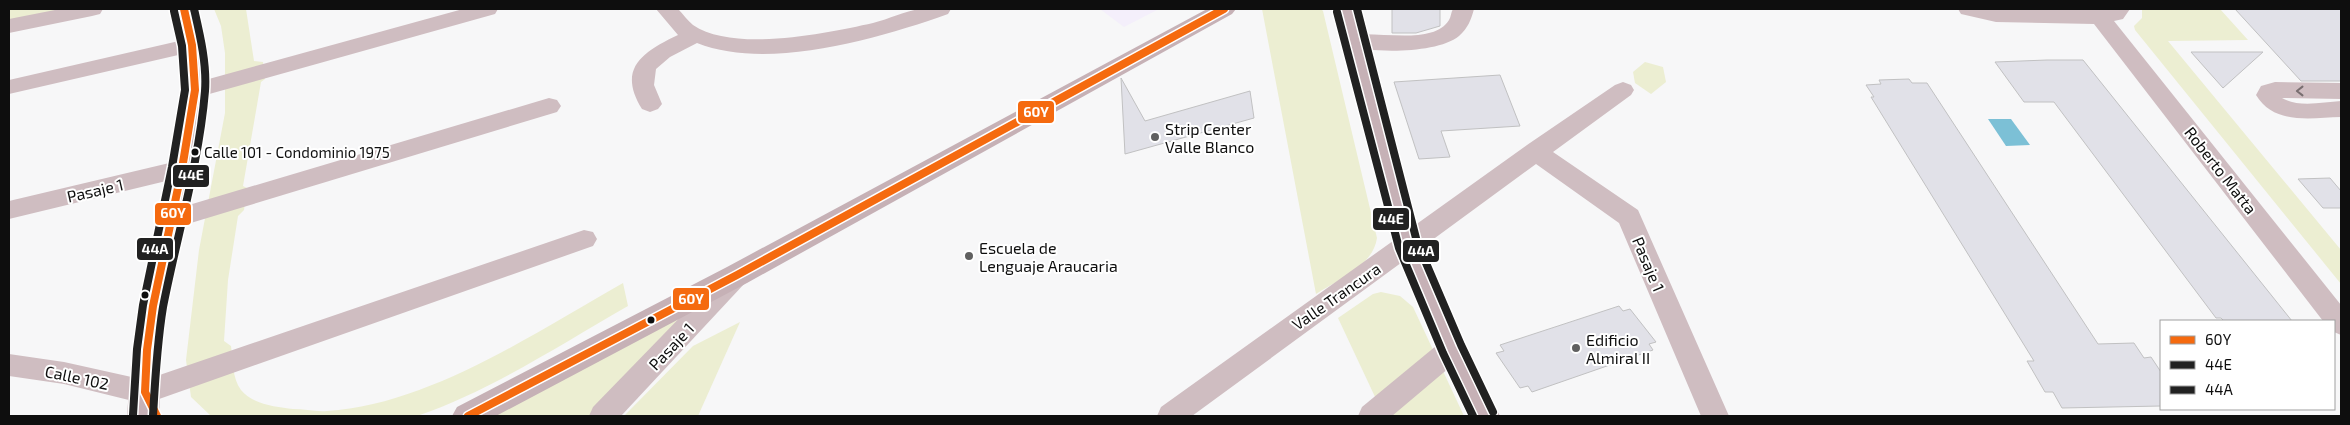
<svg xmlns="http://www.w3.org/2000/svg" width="2350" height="425" font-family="'Exo 2',sans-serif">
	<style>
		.commercial { fill: #f4effb }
		.green { fill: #eceed2 }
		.water { fill: #7cc0d6 }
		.building { fill: #e1e1e8; stroke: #c1c1c2 }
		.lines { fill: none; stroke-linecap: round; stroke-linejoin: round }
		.street { fill: #cfbdc1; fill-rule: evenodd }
		.secondary { fill: #c6b1b6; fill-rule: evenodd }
		.bus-1-casing { stroke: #fff; stroke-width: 11 }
		.bus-2-casing { stroke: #fff; stroke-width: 11 }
		.bus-3-casing { stroke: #fff; stroke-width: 11 }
		.bus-1 { stroke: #f56a0f; stroke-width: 8 }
		.bus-2 { stroke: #212121; stroke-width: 8 }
		.bus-3 { stroke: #212121; stroke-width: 8 }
		.oneway { stroke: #786e70 }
		.poi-dot { fill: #606060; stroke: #fff; stroke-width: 2 }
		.bus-dot { fill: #0e0e0e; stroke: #fff; stroke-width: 2 }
		.labels { text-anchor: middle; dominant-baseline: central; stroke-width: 4; stroke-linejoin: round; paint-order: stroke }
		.bus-label { font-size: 15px; fill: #0e0e0e; stroke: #fff; text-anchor: start }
		.poi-label { font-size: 16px; fill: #0e0e0e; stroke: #fff; text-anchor: start }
		.street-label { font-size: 16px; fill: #0e0e0e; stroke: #fff }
		.line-badge { stroke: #fff; stroke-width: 2 }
		.badge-label { font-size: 14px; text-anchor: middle; font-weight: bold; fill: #fff }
	</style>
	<rect width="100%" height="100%" fill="#f7f7f8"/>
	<polygon class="commercial" points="1100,9 1159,9 1124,27"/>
	<g class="green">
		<polygon points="9,9 68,9 9,21"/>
		<path d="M214,9H246L254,61L263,62L265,79L261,82L243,186L247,188L244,210L238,216L228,280L224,341L231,346C233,360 232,378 241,390C252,404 276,407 293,409C304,409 316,412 327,411C429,405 536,332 623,283L628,306C560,345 492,390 417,416H211L191,397L186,360L199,250L225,113V53L221,26Z"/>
		<path d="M1262,9H1321L1323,11L1377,238C1373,266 1338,280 1316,294Z"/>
		<polygon points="2142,9 2220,9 2248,40 2168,41 2341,250 2341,284 2135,30 2134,26 2142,18"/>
		<polygon points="1645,62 1663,67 1666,82 1651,94 1635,83 1633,72"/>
		<polygon points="1381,292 1400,296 1413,307 1464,416 1384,416 1338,318 1373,294"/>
		<polygon points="693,311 593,416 491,416"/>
		<polygon points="740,322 698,416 624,416 693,346"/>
	</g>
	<polygon class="water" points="1988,119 2011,119 2030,145 2006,146"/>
	<g class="building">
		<polygon points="1392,9 1440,9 1440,26 1416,33 1392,33"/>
		<polygon points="2235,9 2341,9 2341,81 2301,81"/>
		<polygon points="2191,52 2263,52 2223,88"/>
		<polygon points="2047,60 2083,60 2292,321 2224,321 2221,318 2216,318 2054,102 2024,102 1995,62"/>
		<polygon points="1500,75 1520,126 1441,131 1450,157 1419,159 1394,82"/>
		<polygon points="1121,78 1145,121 1250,91 1254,118 1125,154"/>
		<polygon points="1909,79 1912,83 1927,83 2098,344 2134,343 2144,358 2151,357 2161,372 2161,406 2062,408 2053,392 2045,392 2027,361 2034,361 1871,97 1874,97 1866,85 1881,84 1879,80"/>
		<polygon points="2330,178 2341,191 2341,208 2323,208 2298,179"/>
		<polygon points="1619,306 1623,311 1630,309 1656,342 1649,344 1653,350 1532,392 1528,386 1520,388 1496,353 1504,351 1500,345"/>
	</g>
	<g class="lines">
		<g class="street">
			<polygon points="60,9 103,9 100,14 92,16 9,33 9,19"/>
			<polygon points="463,9 498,9 495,14 195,98 187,95 184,90 187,85"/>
			<path d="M656,9H678C683,14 688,21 693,25C734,53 828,33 873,23C889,19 905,11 920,9C930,7 941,8 951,9L948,14C878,39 767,71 697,43L670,57L656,69L654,85L662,104L658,109L650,112L642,109C617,69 642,52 678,35Z"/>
			<path d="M1453,9H1474C1471,20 1468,28 1459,36C1437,54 1373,53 1347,46L1344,41L1347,36C1372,29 1433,47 1449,20C1451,17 1451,12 1453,9Z"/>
			<polygon points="1958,9 2130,9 2123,19 2114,21 2341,305 2341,335 2334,332 2334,321 2323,321 2094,24 1996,22 1961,14"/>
			<polygon points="192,38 200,40 203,45 200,50 9,94 9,80"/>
			<polygon points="1623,82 1631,85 1634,90 1631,95 1553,152 1638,210 1729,416 1701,416 1619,223 1536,164 1192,416 1157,416 1161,407 1527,145 1615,85"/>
			<path d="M2275,82L2341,83V99L2282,98C2299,108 2323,102 2341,101V117C2310,118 2274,125 2256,95L2261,86Z"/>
			<polygon points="549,98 557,100 561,106 557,112 171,229 162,227 158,220 162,213"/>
			<polygon points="182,160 191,163 194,169 191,175 9,219 9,201"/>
			<polygon points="584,230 593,232 597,239 593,246 145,404 64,384 9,376 9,354 64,362 145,380"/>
			<polygon points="736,266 745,269 749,276 745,283 621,416 589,416 593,407 727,269"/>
			<polygon points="1452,338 1462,341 1466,349 1462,357 1392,416 1358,416 1362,407 1442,341"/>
		</g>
		<g class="secondary">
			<polygon points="172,9 196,9 204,45 208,90 195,169 168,306 162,350 159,416 127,416 132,350 138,306 169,169 182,90 180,45"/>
			<polygon points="1207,9 1236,9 1232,14 747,283 496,416 452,416 457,407 727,267"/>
			<polygon points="1335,9 1359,9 1422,245 1467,349 1500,416 1468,416 1437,349 1394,245"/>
		</g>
		<defs>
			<g id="bus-1">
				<polyline points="157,416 145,392 147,350 153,306 182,169 195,90 192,45 184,9"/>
				<polyline points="468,416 737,275 1224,9"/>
			</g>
			<g id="bus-2">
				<polyline points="1337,12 1399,248 1443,353 1473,416"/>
				<path d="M153,416C155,380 157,343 163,307C177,235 199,164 205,91C207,64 200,35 194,9"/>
			</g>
			<g id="bus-3">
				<polyline points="1357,9 1417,242 1461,345 1493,412"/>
				<polyline points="133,415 137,349 143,305 172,167 185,90 182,46 174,11"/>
			</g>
		</defs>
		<use href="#bus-1" class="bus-1-casing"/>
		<use href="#bus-2" class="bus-2-casing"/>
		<use href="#bus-3" class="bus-3-casing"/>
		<use href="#bus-1" class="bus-1"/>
		<use href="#bus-2" class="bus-2"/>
		<use href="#bus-3" class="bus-3"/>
	</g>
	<defs><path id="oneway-chevron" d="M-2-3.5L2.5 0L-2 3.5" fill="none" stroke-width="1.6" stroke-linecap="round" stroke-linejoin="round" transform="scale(1.25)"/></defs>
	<use class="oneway" href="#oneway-chevron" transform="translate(2300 91) rotate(-180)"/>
	<g class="poi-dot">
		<circle cx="1155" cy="137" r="5"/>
		<circle cx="969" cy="256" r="5"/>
		<circle cx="1576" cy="348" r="5"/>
	</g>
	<g class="bus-dot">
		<circle cx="195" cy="152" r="4.5"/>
		<circle cx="145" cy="295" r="4.5"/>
		<circle cx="651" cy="320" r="4.5"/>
	</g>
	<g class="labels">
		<g class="bus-label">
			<text x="204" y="152">Calle 101 - Condominio 1975</text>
		</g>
		<g class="poi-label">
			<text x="1165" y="128">Strip Center<tspan x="1165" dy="18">Valle Blanco</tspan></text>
			<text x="979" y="247">Escuela de<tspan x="979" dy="18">Lenguaje Araucaria</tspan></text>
			<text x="1586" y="339">Edificio<tspan x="1586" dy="18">Almiral II</tspan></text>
		</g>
		<g class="street-label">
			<text transform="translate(2221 170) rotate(52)">Roberto Matta</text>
			<text transform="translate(95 190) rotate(-13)">Pasaje 1</text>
			<text transform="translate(1649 264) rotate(67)">Pasaje 1</text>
			<text transform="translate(1336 296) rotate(-35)">Valle Trancura</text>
			<text transform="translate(671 346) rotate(-47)">Pasaje 1</text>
			<text transform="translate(77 377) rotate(12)">Calle 102</text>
		</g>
	</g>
	<g class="line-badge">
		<rect x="1017" y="100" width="38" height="24" rx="5" fill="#f56a0f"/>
		<rect x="172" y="164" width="38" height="24" rx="5" fill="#212121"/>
		<rect x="154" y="202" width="38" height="24" rx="5" fill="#f56a0f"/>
		<rect x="1372" y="207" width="38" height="24" rx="5" fill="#212121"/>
		<rect x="136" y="237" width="38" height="24" rx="5" fill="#212121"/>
		<rect x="1402" y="239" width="38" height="24" rx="5" fill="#212121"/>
		<rect x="672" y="287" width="38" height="24" rx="5" fill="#f56a0f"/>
	</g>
	<g class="badge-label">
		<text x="1036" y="117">60Y</text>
		<text x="191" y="180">44E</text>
		<text x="173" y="218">60Y</text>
		<text x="1391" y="224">44E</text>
		<text x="155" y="254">44A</text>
		<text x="1421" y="256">44A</text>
		<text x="691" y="304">60Y</text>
	</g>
	<rect width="2350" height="425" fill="none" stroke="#0e0e0e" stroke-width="20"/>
	<rect x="2160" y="320" width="175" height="90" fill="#ffffff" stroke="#9f9f9f"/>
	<rect x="2170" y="336" width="25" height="8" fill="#f56a0f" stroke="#9f9f9f"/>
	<text x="2205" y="345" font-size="15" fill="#0e0e0e">60Y</text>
	<rect x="2170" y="361" width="25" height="8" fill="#212121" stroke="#9f9f9f"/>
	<text x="2205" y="370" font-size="15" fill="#0e0e0e">44E</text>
	<rect x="2170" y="386" width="25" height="8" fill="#212121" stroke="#9f9f9f"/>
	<text x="2205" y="395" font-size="15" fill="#0e0e0e">44A</text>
</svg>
